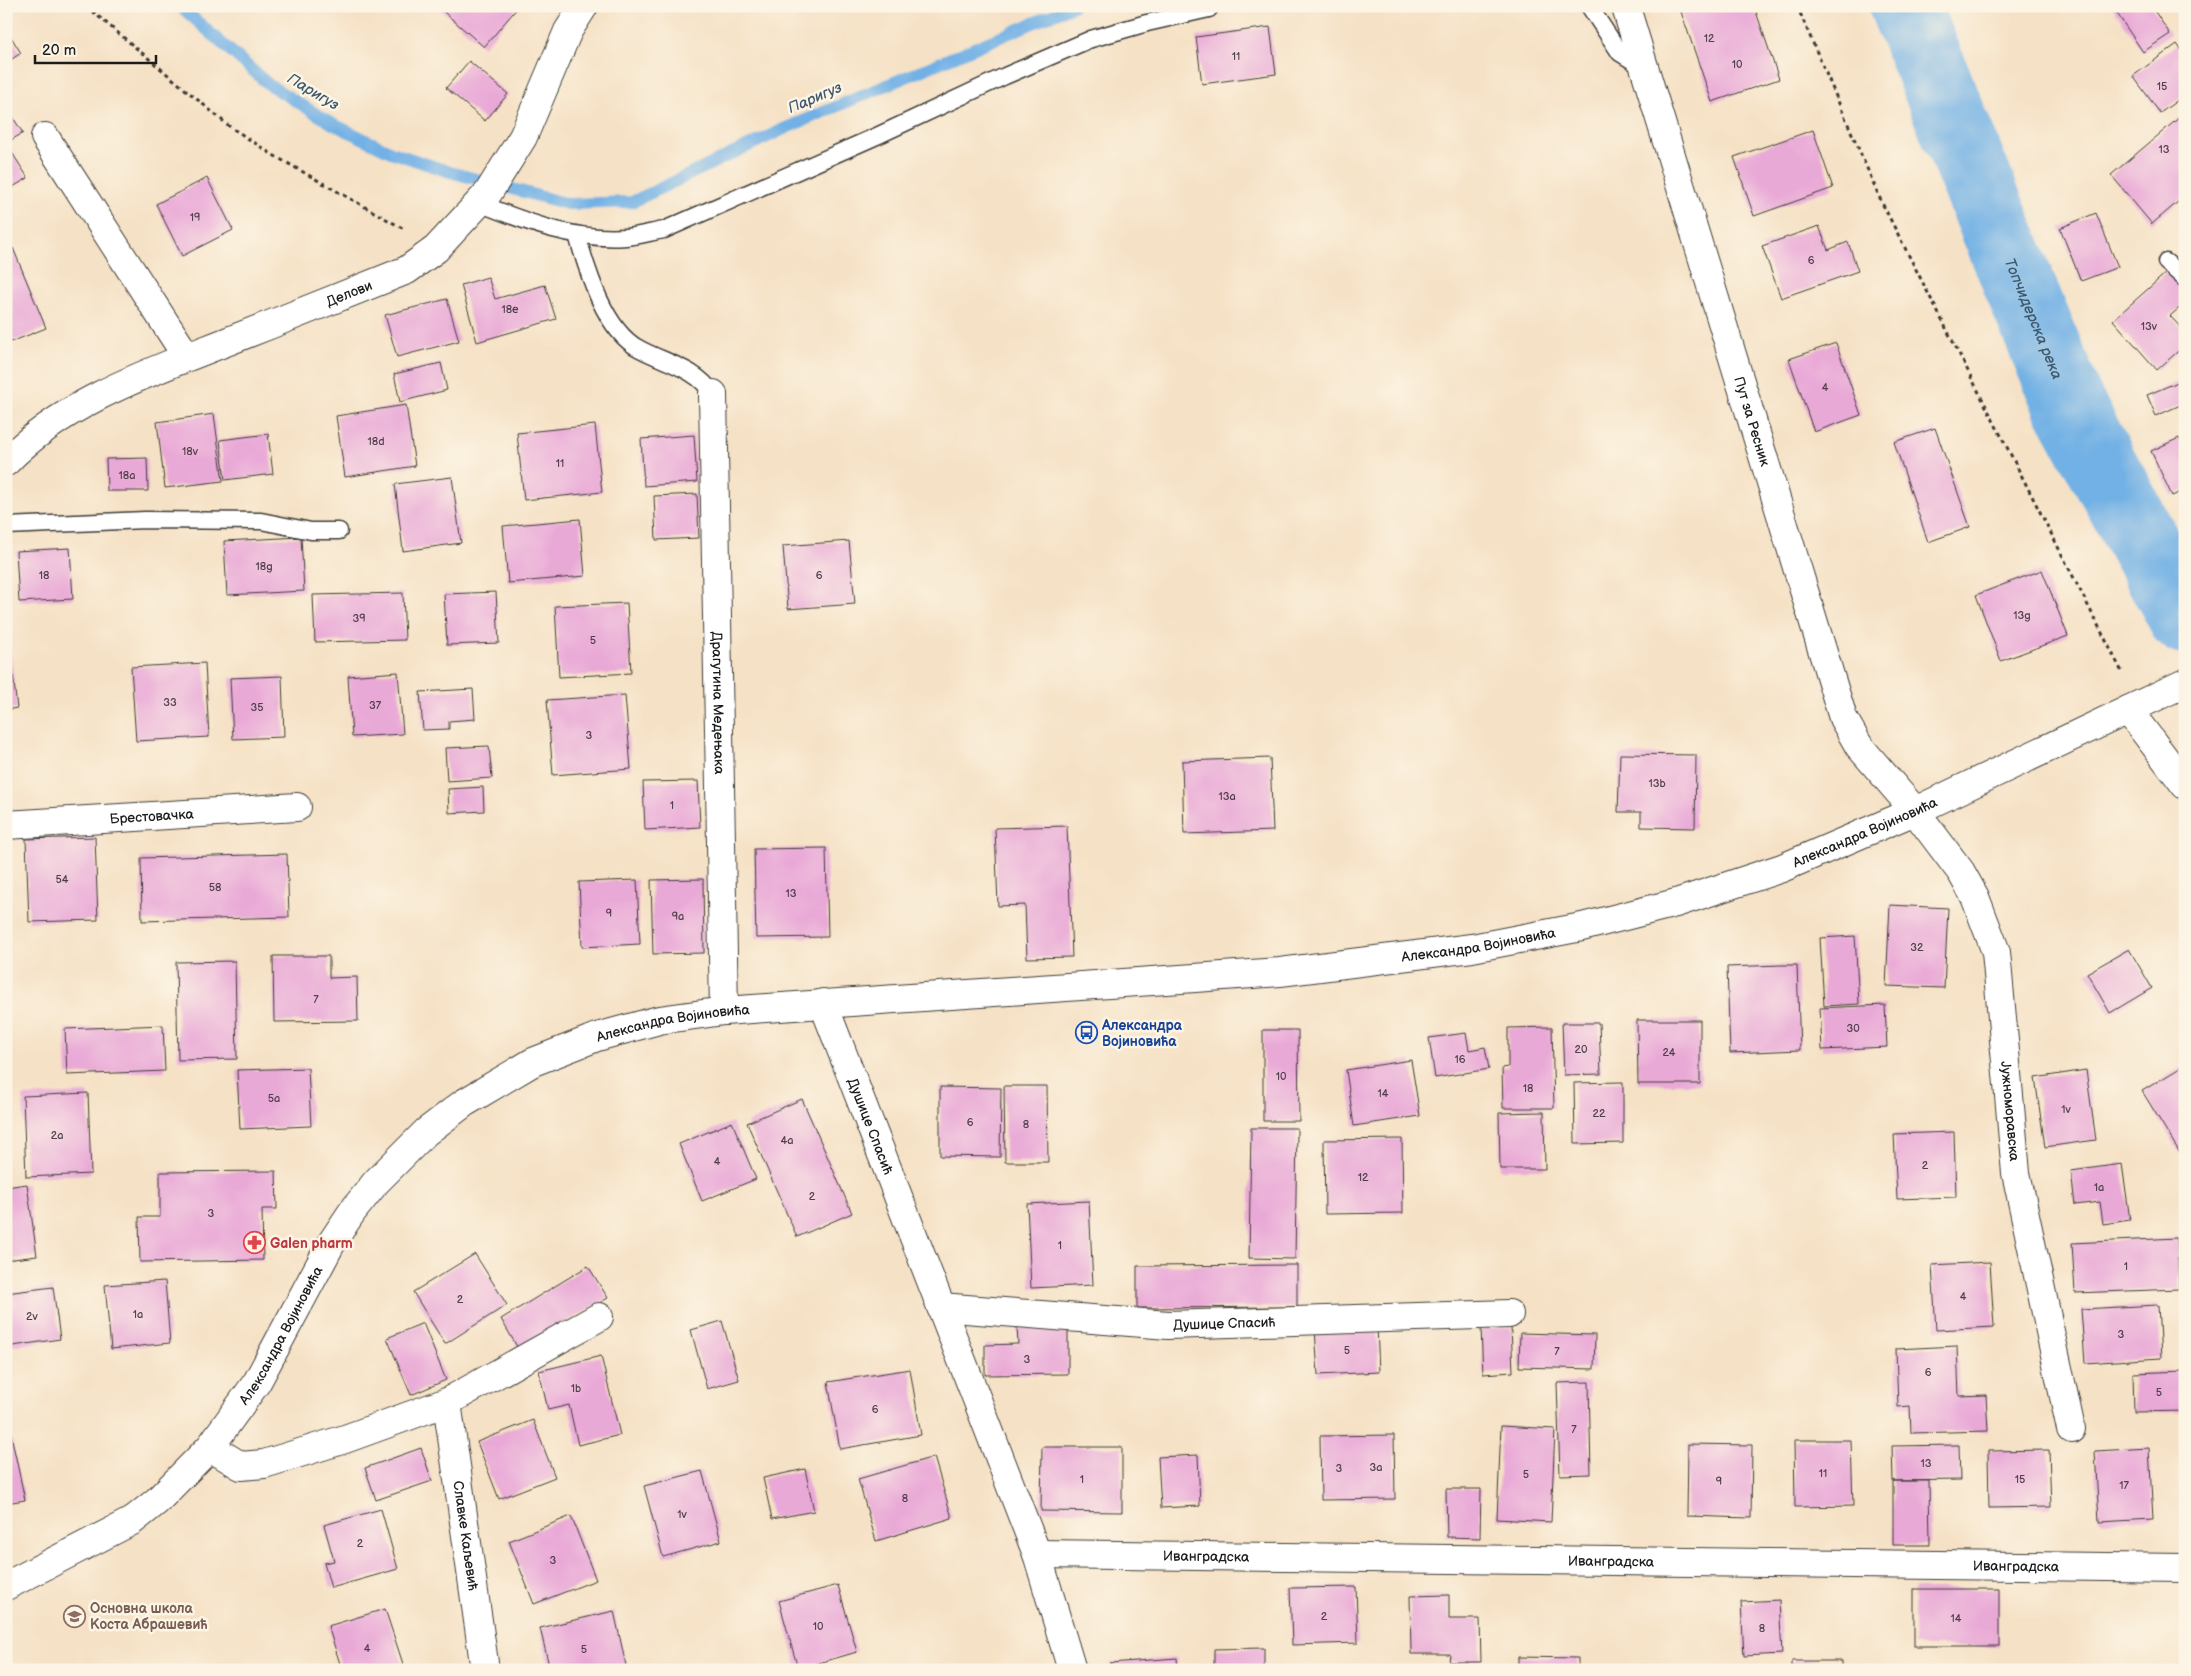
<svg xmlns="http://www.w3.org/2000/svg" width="2191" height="1676" font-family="'Balsamiq Sans',sans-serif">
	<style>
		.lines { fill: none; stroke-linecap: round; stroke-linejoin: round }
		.stream { stroke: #72b1e5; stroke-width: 12 }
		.river { stroke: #72b1e5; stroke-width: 72 }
		.building { fill: #e9a9d7 }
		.lane-casing { stroke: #3d3a35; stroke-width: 19 }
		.street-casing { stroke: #3d3a35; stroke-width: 30 }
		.secondary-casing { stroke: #3d3a35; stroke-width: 30 }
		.path { stroke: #3d3a35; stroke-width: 3; stroke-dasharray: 4 4; stroke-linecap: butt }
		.lane { stroke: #fff; stroke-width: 16 }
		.street { stroke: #fff; stroke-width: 28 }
		.secondary { stroke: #fff; stroke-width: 28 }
		.labels { text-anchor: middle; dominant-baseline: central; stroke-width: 5; stroke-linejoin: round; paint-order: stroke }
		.number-label { font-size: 11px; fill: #4f3f4b }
		.street-label { font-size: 14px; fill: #1c1c1c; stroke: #fcf5e5 }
		.transit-label { font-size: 14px; font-weight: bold; fill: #164399; stroke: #fcf5e5; text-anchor: start }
		.health-label { font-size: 14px; font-weight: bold; fill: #be3a42; stroke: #fcf5e5; text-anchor: start }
		.education-label { font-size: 14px; font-weight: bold; fill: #785e54; stroke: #fcf5e5; text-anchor: start }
		.water-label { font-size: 15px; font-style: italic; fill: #3e586c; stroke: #fcf5e5 }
	</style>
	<rect width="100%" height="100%" fill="#fcf5e5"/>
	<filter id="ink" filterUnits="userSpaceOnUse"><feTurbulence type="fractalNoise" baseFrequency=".02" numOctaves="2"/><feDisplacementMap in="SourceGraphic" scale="10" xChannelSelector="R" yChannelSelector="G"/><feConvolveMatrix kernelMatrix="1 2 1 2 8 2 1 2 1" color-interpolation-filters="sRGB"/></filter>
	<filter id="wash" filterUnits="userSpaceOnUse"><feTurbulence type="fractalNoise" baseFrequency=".0096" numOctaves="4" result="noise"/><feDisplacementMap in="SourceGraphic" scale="20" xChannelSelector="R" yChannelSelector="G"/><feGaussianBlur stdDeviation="1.12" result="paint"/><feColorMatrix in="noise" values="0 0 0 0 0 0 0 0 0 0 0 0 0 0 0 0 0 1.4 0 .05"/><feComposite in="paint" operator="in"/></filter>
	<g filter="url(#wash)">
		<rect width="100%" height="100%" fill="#f5e1c5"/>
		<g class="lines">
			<polyline class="stream" points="180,6 268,84 331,123 391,152 450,172 568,204 632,202 786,128 1073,6"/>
			<path class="river" id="s1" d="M1905,6L2069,405L2185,619"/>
		</g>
		<g id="blocks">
			<g class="building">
				<polygon points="437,6 519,6 484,47"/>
				<polygon points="1679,6 1754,6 1779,79 1712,102"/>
				<polygon points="2112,6 2151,6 2170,34 2143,52"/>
				<polygon points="1270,27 1276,74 1202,84 1196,37"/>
				<polygon points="6,29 21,53 6,63"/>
				<polygon points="2177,44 2185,55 2185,95 2160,113 2133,76"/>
				<polygon points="469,61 508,94 485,121 446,88"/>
				<polygon points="6,107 23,133 6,143 28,178 6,191"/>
				<polygon points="2180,117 2185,123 2185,196 2152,224 2111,175"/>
				<polygon points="1813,130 1833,188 1754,216 1734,157"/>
				<polygon points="207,178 233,230 182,256 156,204"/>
				<polygon points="2096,213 2118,267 2081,281 2060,228"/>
				<polygon points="1819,226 1828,250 1848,242 1858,271 1781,298 1762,246"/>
				<polygon points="13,248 46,328 6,344 6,251"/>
				<polygon points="2167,272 2185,292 2185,303 2170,316 2185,332 2185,345 2157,370 2113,320"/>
				<polygon points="488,277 495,299 545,285 556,319 477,342 461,285"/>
				<polygon points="447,299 459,341 397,357 385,315"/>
				<polygon points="1836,343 1861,415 1814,432 1789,359"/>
				<polygon points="441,363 447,390 400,402 394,374"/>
				<polygon points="2185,379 2185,403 2156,416 2147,395"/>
				<polygon points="406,405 415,466 345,477 336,416"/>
				<polygon points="214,414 223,481 165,488 157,422"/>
				<polygon points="595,425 602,492 524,500 517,433"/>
				<polygon points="1935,428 1970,527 1928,542 1894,442"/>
				<polygon points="268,434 273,474 225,480 220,440"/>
				<polygon points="694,435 697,482 644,486 641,439"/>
				<polygon points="2179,438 2185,450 2185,490 2172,496 2151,451"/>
				<polygon points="147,458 148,491 107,491 106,459"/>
				<polygon points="452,477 461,543 403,551 395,484"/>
				<polygon points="697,494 699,538 656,540 654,496"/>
				<polygon points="580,519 585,576 508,583 503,526"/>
				<polygon points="301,537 304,591 227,595 224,541"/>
				<polygon points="849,541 855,604 788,609 783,546"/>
				<polygon points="70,548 73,599 19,602 16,551"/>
				<polygon points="2042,570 2068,636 2001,661 1976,595"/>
				<polygon points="496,592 499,643 447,645 444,594"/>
				<polygon points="403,593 405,640 315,642 313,595"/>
				<polygon points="627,603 631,673 559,677 555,606"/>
				<polygon points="6,649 10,649 17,708 6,710"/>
				<polygon points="205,663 209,737 136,741 131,667"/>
				<polygon points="398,672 403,734 352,737 348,676"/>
				<polygon points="282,676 284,737 233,739 230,678"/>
				<polygon points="473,689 475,719 449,721 449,729 423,730 420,692"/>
				<polygon points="625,695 631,769 553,775 547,700"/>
				<polygon points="489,746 492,778 447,781 445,748"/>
				<polygon points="1620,754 1696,755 1695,828 1641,827 1641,812 1618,812"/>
				<polygon points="1270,758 1273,831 1184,834 1182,761"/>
				<polygon points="698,781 700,827 645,830 643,782"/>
				<polygon points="483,787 484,811 449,813 448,789"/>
				<polygon points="1067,826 1072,957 1027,958 1025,905 998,906 995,828"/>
				<polygon points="95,837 98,920 29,922 26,839"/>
				<polygon points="826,848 828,937 756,938 754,849"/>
				<polygon points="287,854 289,917 142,921 141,858"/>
				<polygon points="703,879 704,953 653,954 651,880"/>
				<polygon points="637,880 640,944 582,947 579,882"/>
				<polygon points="1890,905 1948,908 1944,988 1886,986"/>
				<polygon points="1855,936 1859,1004 1824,1006 1820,938"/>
				<polygon points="2129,949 2152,988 2110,1013 2087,973"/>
				<polygon points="273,956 329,956 329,978 357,977 358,1021 274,1022"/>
				<polygon points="235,961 237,1059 178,1060 176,962"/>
				<polygon points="1781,965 1797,965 1800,1050 1730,1053 1727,967"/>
				<polygon points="1885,1005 1887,1047 1822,1050 1820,1008"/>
				<polygon points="1637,1020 1700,1020 1700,1084 1638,1084"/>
				<polygon points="1562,1023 1599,1023 1601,1074 1564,1075"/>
				<polygon points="163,1025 165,1071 67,1075 65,1029"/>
				<polygon points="1552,1027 1554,1108 1503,1108 1502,1068 1508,1067 1508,1028"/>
				<polygon points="1263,1030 1298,1030 1299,1121 1263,1121"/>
				<polygon points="1466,1033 1469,1050 1485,1047 1489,1069 1435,1078 1429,1038"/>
				<polygon points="1411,1060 1420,1116 1354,1126 1346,1070"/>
				<polygon points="2185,1065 2185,1150 2180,1153 2142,1091"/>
				<polygon points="308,1068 311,1126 240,1129 237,1070"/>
				<polygon points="2086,1070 2096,1140 2045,1147 2035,1078"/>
				<polygon points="1623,1082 1623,1143 1575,1144 1574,1083"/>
				<polygon points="1004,1086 1047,1086 1048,1162 1005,1162"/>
				<polygon points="940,1087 1001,1088 1000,1157 940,1156"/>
				<polygon points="88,1093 91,1174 26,1177 23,1096"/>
				<polygon points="802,1099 852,1213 797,1237 747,1123"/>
				<polygon points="1544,1112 1545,1169 1500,1169 1499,1113"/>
				<polygon points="732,1122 756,1179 702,1201 679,1144"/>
				<polygon points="1251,1128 1297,1128 1295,1259 1249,1258"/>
				<polygon points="1954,1132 1956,1197 1897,1199 1894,1134"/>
				<polygon points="1402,1139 1403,1213 1325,1214 1324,1140"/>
				<polygon points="2122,1164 2130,1220 2103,1224 2100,1202 2075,1205 2071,1171"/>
				<polygon points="276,1171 277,1209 262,1209 263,1260 140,1262 139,1217 160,1217 160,1172"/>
				<polygon points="27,1184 37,1256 6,1260 6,1187"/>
				<polygon points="1089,1201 1093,1285 1031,1288 1027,1204"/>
				<polygon points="2177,1238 2179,1289 2075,1293 2072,1243"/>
				<polygon points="475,1254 507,1305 445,1344 413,1292"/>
				<polygon points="1990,1262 1994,1327 1936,1330 1932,1265"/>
				<polygon points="1297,1265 1297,1307 1137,1308 1137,1266"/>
				<polygon points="588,1266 608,1298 519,1350 501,1319"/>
				<polygon points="165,1281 170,1343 111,1349 105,1285"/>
				<polygon points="53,1287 60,1339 6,1347 6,1293"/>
				<polygon points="2158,1305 2161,1358 2085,1363 2081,1309"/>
				<polygon points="722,1321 739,1380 707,1389 691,1330"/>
				<polygon points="423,1323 446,1380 411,1395 387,1338"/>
				<polygon points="1068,1326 1068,1374 985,1375 985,1345 1018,1344 1017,1327"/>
				<polygon points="1377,1326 1379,1372 1318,1375 1315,1329"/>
				<polygon points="1511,1327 1513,1372 1483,1374 1481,1328"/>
				<polygon points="1520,1333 1595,1335 1594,1369 1519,1367"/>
				<polygon points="1957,1346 1959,1396 1986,1395 1988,1431 1911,1433 1910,1406 1898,1407 1896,1349"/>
				<polygon points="601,1356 620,1435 578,1445 569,1405 548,1410 539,1371"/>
				<polygon points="910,1369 921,1435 840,1449 828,1382"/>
				<polygon points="2185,1371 2185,1411 2134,1412 2133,1373"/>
				<polygon points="1589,1382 1591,1474 1560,1475 1557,1383"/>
				<polygon points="533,1420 555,1477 499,1499 477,1442"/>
				<polygon points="9,1426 25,1500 6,1503 6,1427"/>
				<polygon points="1501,1426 1555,1429 1551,1522 1497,1519"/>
				<polygon points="1394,1435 1395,1499 1321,1500 1320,1436"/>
				<polygon points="1794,1440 1851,1440 1853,1506 1795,1507"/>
				<polygon points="1688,1444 1752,1445 1751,1518 1687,1516"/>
				<polygon points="1959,1445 1960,1480 1893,1481 1892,1446"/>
				<polygon points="1042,1447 1122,1447 1122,1512 1041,1511"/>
				<polygon points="421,1448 432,1481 376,1500 365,1468"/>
				<polygon points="2149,1448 2153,1519 2099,1522 2095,1451"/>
				<polygon points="2049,1450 2051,1507 1989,1508 1988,1451"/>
				<polygon points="1198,1455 1200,1506 1161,1508 1158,1457"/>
				<polygon points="934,1457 952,1518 876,1541 858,1479"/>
				<polygon points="805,1469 814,1511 772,1519 763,1478"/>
				<polygon points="702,1471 721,1541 663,1557 644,1486"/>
				<polygon points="1893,1481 1929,1481 1930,1545 1893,1545"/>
				<polygon points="1446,1489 1481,1489 1480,1538 1447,1537"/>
				<polygon points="381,1509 398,1569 331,1588 324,1563 334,1561 324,1525"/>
				<polygon points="571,1516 596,1580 534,1604 509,1541"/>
				<polygon points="838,1585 857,1652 798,1669 779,1601"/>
				<polygon points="1356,1587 1358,1643 1292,1645 1290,1588"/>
				<rect x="1914" y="1589" width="85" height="57"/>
				<polygon points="1449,1595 1449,1619 1480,1619 1481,1662 1449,1662 1450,1654 1411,1654 1410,1596"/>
				<polygon points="1779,1600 1782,1654 1744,1656 1741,1602"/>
				<polygon points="385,1609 405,1670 342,1670 328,1626"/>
				<polygon points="614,1611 627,1670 550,1670 540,1628"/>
				<polygon points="1264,1648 1264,1670 1214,1670 1214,1649"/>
				<polygon points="1518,1657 1578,1658 1578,1670 1518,1670"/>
				<polygon points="1177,1658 1178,1670 1111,1670 1110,1663"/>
				<rect x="1792" y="1661" width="49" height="9"/>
			</g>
		</g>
	</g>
	<g filter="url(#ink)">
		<use href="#blocks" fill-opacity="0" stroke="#3d3a35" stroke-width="1"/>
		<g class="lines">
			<defs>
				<g id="lane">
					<polyline points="1589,6 1620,53 1644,68"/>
					<path d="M479,203C526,222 575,241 626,237C639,236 652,232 664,230L879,135L1005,76L1091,39L1147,23L1209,9"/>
					<path d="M577,235C587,270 605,332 640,349C666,363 696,368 713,394"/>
					<polyline points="2166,262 2185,279"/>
					<polyline points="6,526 145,520 261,521 311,531 339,531"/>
				</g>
				<g id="street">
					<path id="s2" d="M1627,11L1843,718L1859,746L1915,811L1961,872L1975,897L1996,952L2016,1173L2071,1429"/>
					<polyline points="45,137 187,357"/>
					<path id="s3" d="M713,394L724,1011"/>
					<polyline points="2128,710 2185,785"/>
					<path id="s4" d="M6,825L297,807"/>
					<path id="s5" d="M823,1003L1037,1554L1072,1670"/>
					<path id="s6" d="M941,1307L1168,1325L1509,1314"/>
					<path id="s7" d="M447,1402L485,1670"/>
					<polyline points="210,1447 241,1466 264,1464 345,1439 447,1402 599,1317"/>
					<path id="s8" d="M1037,1554L2185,1568"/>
				</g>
				<g id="secondary">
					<path id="s9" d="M6,462C66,400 153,371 231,340C290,317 349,293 407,270L436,249L488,193L523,137L568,31L584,6"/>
					<path id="s10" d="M6,1586L132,1521L157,1501L210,1447L257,1382L332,1242L352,1212L376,1182L426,1132L464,1103L533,1062L597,1037L659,1020L724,1011L1280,972L1472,948L1582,927L1676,903L1782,868L1915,811L2185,683"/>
				</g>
			</defs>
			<use href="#lane" class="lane-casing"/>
			<use href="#street" class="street-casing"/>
			<use href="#secondary" class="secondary-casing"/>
			<g class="path">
				<polyline points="86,6 229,126 273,155 404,229"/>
				<polyline points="1797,6 1882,203 2123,674"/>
			</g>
			<use href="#lane" class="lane"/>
			<use href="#street" class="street"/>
			<use href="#secondary" class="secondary"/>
		</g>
	</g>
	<defs>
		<symbol id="bus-ring" viewBox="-11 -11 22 22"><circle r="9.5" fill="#fcf5e5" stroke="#1a4fb4" stroke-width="1.5"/><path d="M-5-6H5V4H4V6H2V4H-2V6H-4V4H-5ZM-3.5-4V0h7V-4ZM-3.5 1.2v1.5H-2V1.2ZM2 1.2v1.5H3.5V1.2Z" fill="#1a4fb4"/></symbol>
		<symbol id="pharmacy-ring" viewBox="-11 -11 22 22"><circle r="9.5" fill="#fcf5e5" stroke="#e0444e" stroke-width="1.5"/><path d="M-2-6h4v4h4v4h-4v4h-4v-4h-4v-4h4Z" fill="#e0444e"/></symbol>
		<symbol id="school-ring" viewBox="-11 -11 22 22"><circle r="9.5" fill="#fcf5e5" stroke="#8d6e63" stroke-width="1.5"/><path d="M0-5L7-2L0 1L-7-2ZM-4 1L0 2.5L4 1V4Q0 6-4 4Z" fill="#8d6e63"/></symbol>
	</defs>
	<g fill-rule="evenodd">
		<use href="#bus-ring" x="1074" y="1020" width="25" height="25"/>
		<use href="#pharmacy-ring" x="242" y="1230" width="25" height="25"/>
		<use href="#school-ring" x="62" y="1604" width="25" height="25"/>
	</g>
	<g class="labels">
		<g class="number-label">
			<text x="1709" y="38">12</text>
			<text x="1236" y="56">11</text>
			<text x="1737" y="64">10</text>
			<text x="2162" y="86">15</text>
			<text x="2164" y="149">13</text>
			<text x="195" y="217">19</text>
			<text x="1811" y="260">6</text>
			<text x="510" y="309">18e</text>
			<text x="2149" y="326">13v</text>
			<text x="1825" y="387">4</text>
			<text x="376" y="441">18d</text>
			<text x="190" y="451">18v</text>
			<text x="560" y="463">11</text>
			<text x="127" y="475">18a</text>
			<text x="264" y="566">18g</text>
			<text x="44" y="575">18</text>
			<text x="819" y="575">6</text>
			<text x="2022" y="615">13g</text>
			<text x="359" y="618">39</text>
			<text x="593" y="640">5</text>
			<text x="170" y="702">33</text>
			<text x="375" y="705">37</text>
			<text x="257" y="707">35</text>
			<text x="589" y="735">3</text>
			<text x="1657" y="783">13b</text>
			<text x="1227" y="796">13a</text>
			<text x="672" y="805">1</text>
			<text x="62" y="879">54</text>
			<text x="215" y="887">58</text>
			<text x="791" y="893">13</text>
			<text x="609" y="913">9</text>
			<text x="678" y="916">9a</text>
			<text x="1917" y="947">32</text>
			<text x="316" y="999">7</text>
			<text x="1853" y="1028">30</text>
			<text x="1581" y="1049">20</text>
			<text x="1669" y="1052">24</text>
			<text x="1460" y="1059">16</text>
			<text x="1281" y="1076">10</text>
			<text x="1528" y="1088">18</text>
			<text x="1383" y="1093">14</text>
			<text x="274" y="1098">5a</text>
			<text x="2066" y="1109">1v</text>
			<text x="1599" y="1113">22</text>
			<text x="970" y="1122">6</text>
			<text x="1026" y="1124">8</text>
			<text x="57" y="1135">2a</text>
			<text x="787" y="1140">4a</text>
			<text x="717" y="1161">4</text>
			<text x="1925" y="1165">2</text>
			<text x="1363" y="1177">12</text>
			<text x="2099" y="1187">1a</text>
			<text x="812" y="1196">2</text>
			<text x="211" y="1213">3</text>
			<text x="1060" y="1245">1</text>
			<text x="2126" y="1266">1</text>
			<text x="1963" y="1296">4</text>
			<text x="460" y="1299">2</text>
			<text x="138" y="1314">1a</text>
			<text x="32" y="1316">2v</text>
			<text x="2121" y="1334">3</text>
			<text x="1347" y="1350">5</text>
			<text x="1557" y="1351">7</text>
			<text x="1027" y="1359">3</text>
			<text x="1928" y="1372">6</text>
			<text x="576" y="1388">1b</text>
			<text x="2159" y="1392">5</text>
			<text x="875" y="1409">6</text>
			<text x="1574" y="1429">7</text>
			<text x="1926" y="1463">13</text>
			<text x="1376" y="1467">3a</text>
			<text x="1339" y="1468">3</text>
			<text x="1823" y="1473">11</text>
			<text x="1526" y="1474">5</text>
			<text x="1082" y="1479">1</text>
			<text x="2020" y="1479">15</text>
			<text x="1719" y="1481">9</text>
			<text x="2124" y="1485">17</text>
			<text x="905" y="1498">8</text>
			<text x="682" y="1514">1v</text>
			<text x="360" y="1543">2</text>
			<text x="553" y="1560">3</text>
			<text x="1324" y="1616">2</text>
			<text x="1956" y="1618">14</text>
			<text x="818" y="1626">10</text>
			<text x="1762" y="1628">8</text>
			<text x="367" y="1648">4</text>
			<text x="584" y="1649">5</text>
		</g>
		<g class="street-label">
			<text stroke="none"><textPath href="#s9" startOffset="385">Делови</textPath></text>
			<text stroke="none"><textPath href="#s2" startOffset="429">Пут за Ресник</textPath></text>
			<text stroke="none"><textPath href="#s3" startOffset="309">Драгутина Медењака</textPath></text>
			<text stroke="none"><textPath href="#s4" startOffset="146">Брестовачка</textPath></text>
			<text stroke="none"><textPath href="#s10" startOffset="2122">Александра Војиновића</textPath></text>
			<text stroke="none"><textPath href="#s10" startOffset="1718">Александра Војиновића</textPath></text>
			<text stroke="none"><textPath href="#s10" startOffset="908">Александра Војиновића</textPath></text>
			<text stroke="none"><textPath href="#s2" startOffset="1181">Јужноморавска</textPath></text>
			<text stroke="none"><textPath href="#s5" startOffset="132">Душице Спасић</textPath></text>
			<text stroke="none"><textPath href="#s6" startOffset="284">Душице Спасић</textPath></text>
			<text stroke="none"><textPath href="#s10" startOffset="382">Александра Војиновића</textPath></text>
			<text stroke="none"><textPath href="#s7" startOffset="135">Славке Каљевић</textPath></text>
			<text stroke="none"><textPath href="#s8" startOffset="169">Иванградска</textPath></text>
			<text stroke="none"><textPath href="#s8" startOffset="574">Иванградска</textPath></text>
			<text stroke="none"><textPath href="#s8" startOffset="979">Иванградска</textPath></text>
		</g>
		<g class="transit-label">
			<text x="1102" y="1025">Александра<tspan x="1102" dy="16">Војиновића</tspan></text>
		</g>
		<g class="health-label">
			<text x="270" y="1243">Galen pharm</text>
		</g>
		<g class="education-label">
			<text x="90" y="1608">Основна школа<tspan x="90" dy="16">Коста Абрашевић</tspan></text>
		</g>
		<g class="water-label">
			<text transform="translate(313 92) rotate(31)">Паригуз</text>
			<text transform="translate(815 98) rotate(-23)">Паригуз</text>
			<text stroke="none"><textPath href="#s1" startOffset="338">Топчидерска река</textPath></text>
		</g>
	</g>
	<rect width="2191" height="1676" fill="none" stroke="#fcf5e5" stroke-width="25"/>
	<path d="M35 55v8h121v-8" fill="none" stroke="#1c1c1c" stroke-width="2.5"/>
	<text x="42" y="55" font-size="15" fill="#1c1c1c" stroke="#fcf5e5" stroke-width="4" paint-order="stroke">20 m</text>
</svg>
